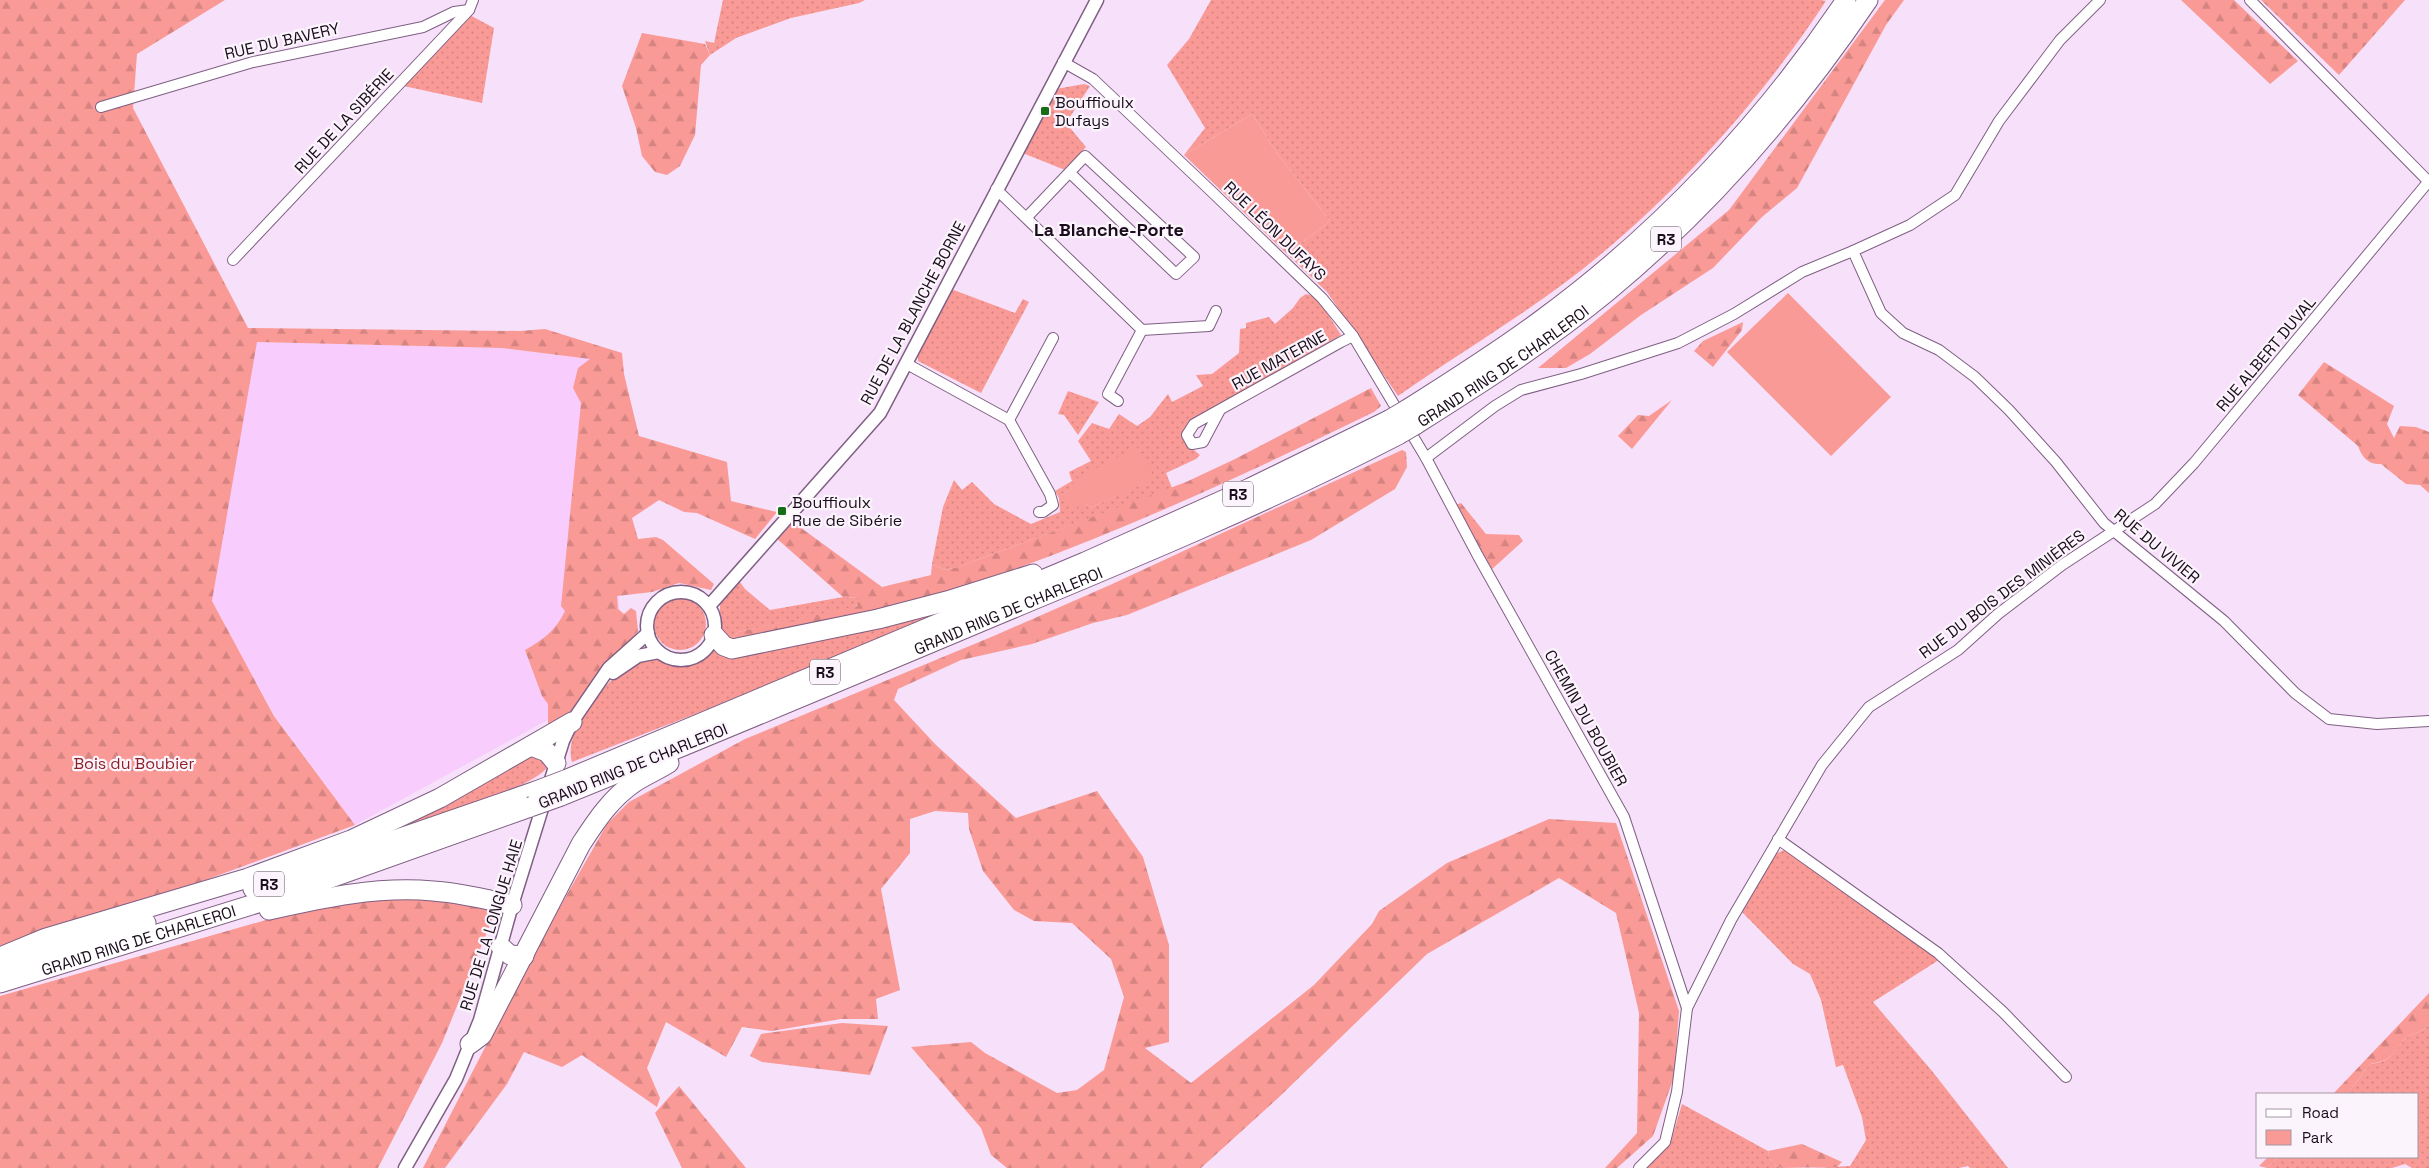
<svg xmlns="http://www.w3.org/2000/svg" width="2429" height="1168" font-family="'Space Grotesk',sans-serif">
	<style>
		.built { fill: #f8cdfd }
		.grass { fill: url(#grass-dots); fill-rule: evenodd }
		.forest { fill: url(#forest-firs) }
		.cemetery { fill: url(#cemetery-stones) }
		.park { fill: #f99a96 }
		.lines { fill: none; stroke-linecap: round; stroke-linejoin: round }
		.minor-casing { stroke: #7f5f83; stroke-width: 12 }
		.tertiary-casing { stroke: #7f5f83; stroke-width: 15 }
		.motorway-casing { stroke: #7f5f83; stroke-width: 21 }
		.minor { stroke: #fff; stroke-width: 10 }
		.tertiary { stroke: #fff; stroke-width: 12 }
		.motorway { stroke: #fff; stroke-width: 19 }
		.motorway-bridge-casing { stroke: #7f5f83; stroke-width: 21; stroke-linecap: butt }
		.motorway-bridge { stroke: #fff; stroke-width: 19 }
		.poi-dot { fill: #166d15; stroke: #fcf4fc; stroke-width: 2 }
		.labels { text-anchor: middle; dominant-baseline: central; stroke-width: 4.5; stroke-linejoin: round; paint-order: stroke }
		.shield { fill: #fcf4fc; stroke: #5e525e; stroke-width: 1 }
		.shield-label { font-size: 15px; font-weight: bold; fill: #1a0d1b }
		.street-label { font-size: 16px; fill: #1a0d1b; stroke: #fcf4fc }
		.poi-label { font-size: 16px; fill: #1a0d1b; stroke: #fcf4fc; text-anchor: start }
		.park-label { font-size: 16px; fill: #8d2027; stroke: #fcf4fc }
		.neighbourhood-label { font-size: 18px; font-weight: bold; fill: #1a0d1b; stroke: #fcf4fc }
	</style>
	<defs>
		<pattern id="grass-dots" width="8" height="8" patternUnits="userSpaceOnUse" patternTransform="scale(1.25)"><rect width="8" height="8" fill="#f99a96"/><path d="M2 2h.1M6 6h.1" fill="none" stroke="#d58481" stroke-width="1.8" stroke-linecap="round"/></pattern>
		<pattern id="forest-firs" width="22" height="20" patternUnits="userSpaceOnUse" patternTransform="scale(1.25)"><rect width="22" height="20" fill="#f99a96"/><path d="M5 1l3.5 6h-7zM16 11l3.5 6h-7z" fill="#d58481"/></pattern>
		<pattern id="cemetery-stones" width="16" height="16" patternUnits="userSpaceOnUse" patternTransform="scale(1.25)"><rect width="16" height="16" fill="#f99a96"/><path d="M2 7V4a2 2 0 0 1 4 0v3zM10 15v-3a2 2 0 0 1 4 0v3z" fill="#d58481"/></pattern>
	</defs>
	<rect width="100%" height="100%" fill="#f7e1fa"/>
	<polygon class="built" points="256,342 501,348 598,360 615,533 621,633 557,715 355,825 274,715 212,601"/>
	<g class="grass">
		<polygon points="723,0 865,0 859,3 791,18 736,38 710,55 705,41 714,43"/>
		<path d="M1211,0H1821L1826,1C1765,94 1685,184 1600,255C1537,308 1464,349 1398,396L1327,292L1287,254L1330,221L1277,153L1252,114L1184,155L1205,128L1167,65L1189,39Z"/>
		<polygon points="466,13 494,28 482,103 399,85"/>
		<polygon points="1084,84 1090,86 1066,123 1086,147 1065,170 1020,152 1056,89"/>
		<polygon points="951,289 1015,313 1023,299 1029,302 981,393 918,361 918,356"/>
		<path d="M1306,294L1317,297L1341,335L1192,421L1188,445L1200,455L1196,459L1166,473L1172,488L958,567L945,570L932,564L943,507L954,480L962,490L972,482L994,504L1031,524L1060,512L1059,498L1055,491L1072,481L1069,472L1091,461L1078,441L1092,423L1109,429L1119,414L1137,426L1150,417L1168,394L1172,402L1203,386L1196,375L1212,374L1239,353L1240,329L1246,328V323L1269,317L1275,324L1293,308L1300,298ZM1155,478L1090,508L1085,503L1061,495L1076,488L1072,481Z"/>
		<polygon points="1068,391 1099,402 1078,435 1064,415 1058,414"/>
		<polygon points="737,578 745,589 770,610 843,597 859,598 859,604 852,608 738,632 730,642 720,630 720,603"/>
		<circle cx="680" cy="624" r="26"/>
		<path d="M937,608L936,615L708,709L572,762C563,733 600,688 622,671C630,665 640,660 649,655C676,669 692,668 715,647Z"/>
		<path d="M529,752L545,762L547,768C530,785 500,793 478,801C436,817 396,834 353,843Z"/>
		<polygon points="1786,849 1942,958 1873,1002 1932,1071 2008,1168 1970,1168 1968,1166 1959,1168 1811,1168 1850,1166 1866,1140 1862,1117 1843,1065 1836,1067 1821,1000 1810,974 1793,964 1742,912 1775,854"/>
		<path d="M2429,1025V1168H2412L2405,1164L2392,1168H2267L2279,1157H2418V1094H2351V1089L2370,1064C2393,1061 2391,1054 2405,1039C2411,1033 2423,1032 2429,1025Z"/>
		<path d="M1682,1104L1768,1151C1770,1160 1772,1166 1782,1168H1646L1670,1144Z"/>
	</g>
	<g class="forest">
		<path d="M0,0H225L137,54L133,108L248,328L520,331L545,329L622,353L624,374L639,436L727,462L731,501L777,512L755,539L697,513L684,512L659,500L632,518L638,539L656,537L663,540L714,584L711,590L679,583L652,592L617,596L618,609L624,614L631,608L636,611L638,631L564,719L557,725L548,724V704L542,696L525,650C543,640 556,630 565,611L561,606L581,403L573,388L578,368L590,359L501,348L257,342L212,601L274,716L355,825L124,910L0,949Z"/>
		<polygon points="1885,0 1904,0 1886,25 1797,188 1762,217 1713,268 1641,315 1590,354 1566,368 1538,368 1729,210"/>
		<polygon points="2181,0 2234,0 2298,61 2270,84"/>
		<polygon points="642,33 705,44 710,55 701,65 695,135 680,166 667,175 655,172 642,156 636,128 622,86"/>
		<polygon points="1743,322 1742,330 1713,367 1694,351 1703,341"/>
		<path d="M2324,362L2394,406L2387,424L2394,438L2400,426L2416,427L2429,432V493L2420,485L2406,484L2381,464C2368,465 2362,457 2358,446L2298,395Z"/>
		<path d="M1371,388L1381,406L1374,412C1244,475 1113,536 976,583C899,609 810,624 730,642L738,632L857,606L859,598L843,597L775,537L793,522L882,587L931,575L932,564L945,570L958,567L1186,482L1233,460Z"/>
		<polygon points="1672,400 1632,449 1618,436 1638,415 1649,416"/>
		<polygon points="1402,450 1406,452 1407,467 1395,489 1311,540 1127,615 1093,623 1032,644 961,660 898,689 894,700 936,745 1016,818 1097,791 1143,857 1169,945 1169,1042 1145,1048 1191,1083 1314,985 1372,924 1379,911 1447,863 1549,819 1616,823 1679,1011 1674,1077 1653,1136 1617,1168 1605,1168 1637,1133 1639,1013 1616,913 1559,878 1427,954 1277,1099 1201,1168 1007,1168 991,1155 981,1128 911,1047 971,1042 985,1053 1057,1093 1077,1090 1104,1070 1124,997 1111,959 1072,923 1034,921 1014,910 983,871 969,829 968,813 935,811 910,819 910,853 881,889 900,990 876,999 878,1019 841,1019 772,1031 742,1027 726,1057 666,1022 647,1068 660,1098 657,1107 582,1055 562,1067 524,1052 507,1084 445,1168 423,1168 532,956 607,824 629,802 745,739 996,635 1110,585"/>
		<polygon points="1461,503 1486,534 1519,535 1523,541 1491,570 1460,515 1455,505"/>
		<polygon points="447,894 496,910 442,1043 378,1168 0,1168 0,996 280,916 381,898"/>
		<path d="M2429,993V1025C2423,1032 2411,1033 2405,1039C2391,1055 2393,1060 2370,1064L2351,1089V1094H2333Z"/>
		<polygon points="842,1023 888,1026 870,1075 762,1062 750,1056 761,1034"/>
		<polygon points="679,1086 746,1168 682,1168 655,1113"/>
		<path d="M1802,1144L1842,1162L1837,1167L1782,1168C1772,1166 1770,1160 1768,1151Z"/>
		<polygon points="2268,1157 2279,1157 2267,1168 2259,1166"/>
	</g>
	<polygon class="cemetery" points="2261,0 2405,0 2339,75"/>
	<g class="park">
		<polygon points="1252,114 1277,153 1330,221 1287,254 1184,155"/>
		<polygon points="1788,293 1891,397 1831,456 1727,352"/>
		<polygon points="1137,447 1155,479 1090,508 1085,503 1071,511 1061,495 1075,488 1072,481"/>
	</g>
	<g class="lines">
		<defs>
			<g id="minor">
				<polyline points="2250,0 2429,182"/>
				<polyline points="1063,62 1093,79 1211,191 1322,298 1353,336 1426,458 1478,556 1624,817 1687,1008"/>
				<polyline points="101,107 253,62 423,27 454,12 469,10"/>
				<polyline points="996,189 1142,330 1209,326 1216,311"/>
				<polyline points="1027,217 1085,156 1194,257 1176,274 1070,173"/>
				<polyline points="1853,251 1881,313 1903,333 1939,350 1975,377 2009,410 2056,462 2104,523 2224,621 2295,693 2329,719 2377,724 2429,721"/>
				<polyline points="233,260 469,10 473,0"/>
				<polyline points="907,364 1009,420 1050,494 1053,505 1043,512 1039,512"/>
				<polyline points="1118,401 1108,394 1142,330"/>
				<polyline points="1220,410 1203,442 1192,444 1187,435 1194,424 1341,342 1353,336"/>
				<polyline points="1009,420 1053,338"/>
				<polyline points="1426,458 1495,406 1521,390 1581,374 1678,343 1734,314 1802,272 1853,251 1910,225 1955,195 1999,121 2060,40 2100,0"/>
				<polyline points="1778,839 1938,953 2003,1012 2066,1077"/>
				<polyline points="1639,1168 1665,1142 1677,1092 1687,1008 1731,920 1822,765 1869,707 1958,650 1998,614 2062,565 2155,504 2194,463 2429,181"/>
			</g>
			<g id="tertiary">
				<circle cx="681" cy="626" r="34"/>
				<polyline points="709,606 880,413 1097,0"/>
				<polyline points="613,673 638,656 659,652"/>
				<polyline points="405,1168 456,1079 480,1020 512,905 563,741 572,722 609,668 648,633"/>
			</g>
			<g id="motorway">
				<path d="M1406,410C1452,381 1498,352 1541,320C1660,233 1764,122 1846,0"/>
				<path id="s1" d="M1415,425C1480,384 1546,342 1607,292C1707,209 1795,108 1868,0"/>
				<polyline points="714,635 724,646 732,649 878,619 947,601 1033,574"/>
				<polyline points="531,746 547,752 556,763"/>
				<polyline points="565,780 1085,562 1250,488 1389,420"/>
				<path id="s2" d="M561,796C707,737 852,676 997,615C1132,559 1267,503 1398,435"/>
				<polyline points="253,889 536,791"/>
				<path d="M269,910C323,898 377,886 433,891C460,893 486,899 512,905"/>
				<polyline points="501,947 510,955 524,956"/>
				<polyline points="0,957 46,938 248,878 351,840 440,798 572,722"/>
				<polyline points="5,967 146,923"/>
				<path id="s3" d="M0,983L277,897L530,807"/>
				<path d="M470,1044L482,1035L581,844C596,821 611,798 635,782C646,775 658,770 669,763"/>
			</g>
		</defs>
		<use href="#minor" class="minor-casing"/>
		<use href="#tertiary" class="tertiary-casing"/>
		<use href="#motorway" class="motorway-casing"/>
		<use href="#minor" class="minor"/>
		<use href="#tertiary" class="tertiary"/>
		<use href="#motorway" class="motorway"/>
		<defs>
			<g id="motorway-bridge">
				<polyline points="1389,420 1406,410"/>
				<polyline points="1398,435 1415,425"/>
				<polyline points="536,791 565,780"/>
				<polyline points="530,807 561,796"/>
			</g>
		</defs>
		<use href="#motorway-bridge" class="motorway-bridge-casing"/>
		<use href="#motorway-bridge" class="motorway-bridge"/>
	</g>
	<g class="poi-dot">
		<rect x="1040" y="106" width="10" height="10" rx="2.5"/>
		<rect x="777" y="506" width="10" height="10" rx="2.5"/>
	</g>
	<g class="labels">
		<g class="shield">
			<rect x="1651" y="226.5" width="30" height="25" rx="4"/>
			<rect x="1223" y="481.5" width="30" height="25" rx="4"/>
			<rect x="810" y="659.5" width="30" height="25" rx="4"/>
			<rect x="254" y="871.5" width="30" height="25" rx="4"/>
		</g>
		<g class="shield-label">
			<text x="1666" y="239">R3</text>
			<text x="1238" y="494">R3</text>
			<text x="825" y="672">R3</text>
			<text x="269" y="884">R3</text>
		</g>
		<g class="street-label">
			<text transform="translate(282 41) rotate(-13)">RUE DU BAVERY</text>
			<text transform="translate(344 121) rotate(-47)">RUE DE LA SIBÉRIE</text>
			<text transform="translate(1275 231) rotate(44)">RUE LÉON DUFAYS</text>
			<text transform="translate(913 313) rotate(-62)">RUE DE LA BLANCHE BORNE</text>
			<text transform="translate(2266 354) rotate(-50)">RUE ALBERT DUVAL</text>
			<text transform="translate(1279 360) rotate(-29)">RUE MATERNE</text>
			<text stroke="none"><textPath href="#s1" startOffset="106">GRAND RING DE CHARLEROI</textPath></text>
			<text transform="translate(2157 546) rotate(40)">RUE DU VIVIER</text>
			<text transform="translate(2002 594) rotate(-37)">RUE DU BOIS DES MINIÈRES</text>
			<text stroke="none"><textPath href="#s2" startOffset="484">GRAND RING DE CHARLEROI</textPath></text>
			<text transform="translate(1586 718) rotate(61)">CHEMIN DU BOUBIER</text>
			<text transform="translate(633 766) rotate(-22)">GRAND RING DE CHARLEROI</text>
			<text transform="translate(491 925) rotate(-73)">RUE DE LA LONGUE HAIE</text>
			<text stroke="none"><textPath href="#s3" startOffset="145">GRAND RING DE CHARLEROI</textPath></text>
		</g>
		<g class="poi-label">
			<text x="1055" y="102">Bouffioulx<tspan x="1055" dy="18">Dufays</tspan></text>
			<text x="792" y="502">Bouffioulx<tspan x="792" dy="18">Rue de Sibérie</tspan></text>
		</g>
		<g class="park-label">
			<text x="134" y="763">Bois du Boubier</text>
		</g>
		<g class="neighbourhood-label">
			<text x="1109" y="229">La Blanche-Porte</text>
		</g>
	</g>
	<rect x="2256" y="1093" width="162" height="65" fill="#fcf4fc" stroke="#a298a2"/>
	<rect x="2266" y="1109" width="25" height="8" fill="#ffffff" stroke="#a298a2"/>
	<text x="2302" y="1118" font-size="15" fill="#1a0d1b">Road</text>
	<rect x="2266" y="1130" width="25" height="15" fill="#f99a96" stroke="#a298a2"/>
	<text x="2302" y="1143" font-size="15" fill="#1a0d1b">Park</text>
</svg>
